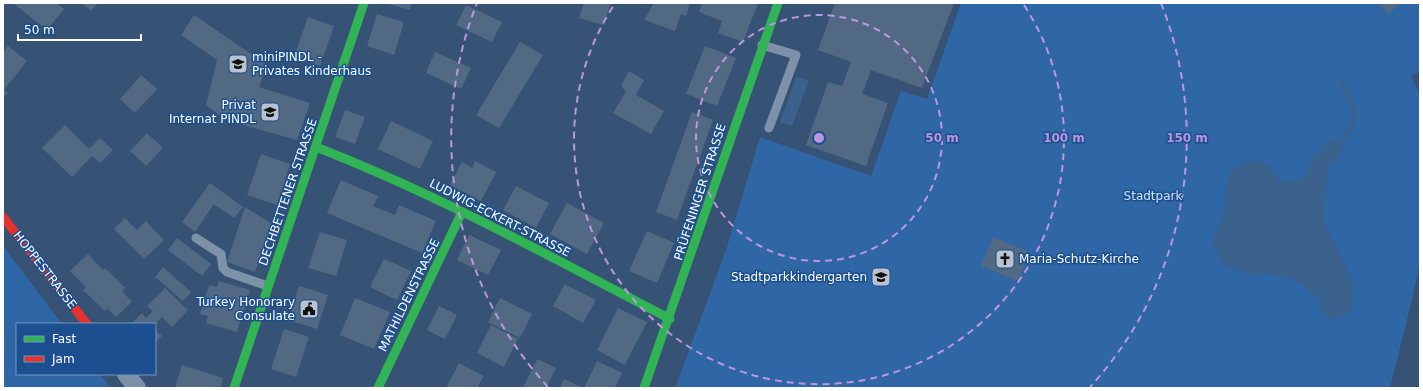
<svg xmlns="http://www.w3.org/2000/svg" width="1423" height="391" font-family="'DejaVu Sans',sans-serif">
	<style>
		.green { fill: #2f66a5 }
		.water { fill: #3b618d }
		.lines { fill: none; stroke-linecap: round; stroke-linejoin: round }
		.stream { stroke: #3b618d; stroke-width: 5 }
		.building { fill: #526984 }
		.lane { stroke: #7d92a8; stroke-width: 9 }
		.street { stroke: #7d92a8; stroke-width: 18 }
		.fast { stroke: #30b455; stroke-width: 9 }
		.jam { stroke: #e5322d; stroke-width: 9 }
		.ring { fill: none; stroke: #bd96df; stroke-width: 2; stroke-dasharray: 7 5 }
		.labels { text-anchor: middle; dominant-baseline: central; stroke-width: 3; stroke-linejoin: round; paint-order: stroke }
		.poi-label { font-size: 12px; fill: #fff; stroke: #1b4f8f; text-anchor: end }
		.street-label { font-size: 12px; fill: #fff; stroke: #1b4f8f }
		.park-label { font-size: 12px; fill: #cfe3fa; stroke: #1b4f8f }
		.centre { fill: #bd96df; stroke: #1b4f8f; stroke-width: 2 }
		.ring-label { font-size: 12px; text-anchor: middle; font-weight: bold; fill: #bd96df; stroke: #1b4f8f; stroke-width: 3; stroke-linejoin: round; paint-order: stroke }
	</style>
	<rect width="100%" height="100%" fill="#365274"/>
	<g class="green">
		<polygon points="961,3 1420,3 1420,72 1411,76 1420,95 1420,260 1413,296 1390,388 675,388 726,250 760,137 871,176 901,91 927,99"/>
		<polygon points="3,246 62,324 17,324 17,374 100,374 111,388 3,388"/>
	</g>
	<g class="water">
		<polygon points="797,76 809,81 792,126 780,122"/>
		<polygon points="1332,138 1344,150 1329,166 1325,199 1325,225 1350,275 1354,293 1352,307 1344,317 1328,319 1320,307 1318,297 1293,279 1266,274 1247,274 1225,266 1212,245 1225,209 1226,185 1231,171 1243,162 1259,161 1271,167 1280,181 1293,181 1304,177 1315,155"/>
	</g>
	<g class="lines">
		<path class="stream" d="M1338,144C1342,139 1349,133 1352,127C1359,114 1347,94 1341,82"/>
	</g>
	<g class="building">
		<polygon points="15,3 56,3 64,9 47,30 14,4"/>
		<polygon points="81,3 98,3 91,11"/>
		<polygon points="384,3 411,3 410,10"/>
		<polygon points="584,3 611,3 603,25 579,18"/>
		<polygon points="654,3 690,3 686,16 681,14 675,31 644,20"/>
		<polygon points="702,3 758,3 743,42 718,33 722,21 699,12"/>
		<polygon points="835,3 954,3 922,88 871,70 862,94 888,103 866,166 806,145 828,82 842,86 851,62 818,50"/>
		<polygon points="1378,3 1400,3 1389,14"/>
		<polygon points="466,5 502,22 492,42 456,25"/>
		<polygon points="377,14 404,22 394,55 367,46"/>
		<polygon points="194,15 267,65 259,87 310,103 297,140 226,120 206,105 217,60 181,35"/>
		<polygon points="308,17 334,26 320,66 294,57"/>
		<polygon points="520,42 543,55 499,128 476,115"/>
		<polygon points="8,46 27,61 4,90 8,92 3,98 3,52"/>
		<polygon points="705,46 736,58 717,106 686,94"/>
		<polygon points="435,52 471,68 461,89 426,73"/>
		<polygon points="629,71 644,80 636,95 664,111 651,134 613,113 626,91 621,86"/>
		<polygon points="141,75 157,89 135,113 120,99"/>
		<polygon points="345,110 365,117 355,144 335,137"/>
		<polygon points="692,112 713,120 677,220 656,212"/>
		<polygon points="391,121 433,141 420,169 378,149"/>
		<polygon points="65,125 89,149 100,138 113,150 100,163 92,156 72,177 42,148"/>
		<polygon points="147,133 163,148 146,166 130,151"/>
		<polygon points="261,154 290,164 277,205 247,195"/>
		<polygon points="475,161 496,172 481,201 450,185 462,162 472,168"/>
		<polygon points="341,180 378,196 373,206 395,215 399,205 436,221 422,253 327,213"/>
		<polygon points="210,183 243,207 234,218 214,204 195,232 182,222"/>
		<polygon points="516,186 549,203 536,228 503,210"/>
		<polygon points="567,203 604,223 587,254 550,234"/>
		<polygon points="245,207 272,224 255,272 227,262"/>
		<polygon points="125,218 137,230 146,221 164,240 144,259 114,229"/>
		<polygon points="647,231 674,243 657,283 629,271"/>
		<polygon points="320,232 347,240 336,276 308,268"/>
		<polygon points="469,235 501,250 488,275 457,260"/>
		<polygon points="993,237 1029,252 1018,281 981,266"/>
		<polygon points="177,238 211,264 202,276 168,250"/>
		<polygon points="88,254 103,270 105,268 125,288 122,291 132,302 116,317 107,308 105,311 83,290 86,287 70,271"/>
		<polygon points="384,259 411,271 397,300 370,287"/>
		<polygon points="163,267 191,292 183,301 155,277"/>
		<polygon points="219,281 250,290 237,332 206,323 208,316 200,314 209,285 217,287"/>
		<polygon points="565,284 596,300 583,323 553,306"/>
		<polygon points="299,286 328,295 317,329 288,320"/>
		<polygon points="165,288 188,310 172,327 162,317 155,324 131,324 142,313 146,318 153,311 147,306"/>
		<polygon points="355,298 390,312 374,349 340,335"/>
		<polygon points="500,298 532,314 520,338 488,322"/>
		<polygon points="439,306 457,315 445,339 427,330"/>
		<polygon points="618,308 647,322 625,365 597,350"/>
		<polygon points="491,325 518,339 504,367 477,353"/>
		<polygon points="284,329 309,337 296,377 271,369"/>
		<polygon points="155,330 162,336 155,343"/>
		<polygon points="537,359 556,368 546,388 523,388"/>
		<polygon points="597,361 622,373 615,388 584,388"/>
		<polygon points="459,363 484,376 477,388 446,388"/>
		<polygon points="182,365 223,378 220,388 175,388"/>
		<polygon points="564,379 584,388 560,388"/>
	</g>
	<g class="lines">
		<g class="lane">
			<polyline points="762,45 796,55 769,128"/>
			<polyline points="196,238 221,254 223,268 227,272 268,286"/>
		</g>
		<polyline class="street" points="126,374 137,388"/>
		<g class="fast">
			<path d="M316,147C439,195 553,258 670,319"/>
			<polyline points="234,388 364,3"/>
			<polyline points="378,388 462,212"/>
			<polyline points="644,388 778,3"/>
		</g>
		<polyline class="jam" points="3,217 87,324"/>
	</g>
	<g class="ring">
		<circle cx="819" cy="138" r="123"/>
		<path d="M1024 5A245 245 0 1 1 614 5"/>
		<path d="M548 387A368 368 0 0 1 477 3M1161 3A368 368 0 0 1 1090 387"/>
	</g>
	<defs>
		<symbol id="school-square" viewBox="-11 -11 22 22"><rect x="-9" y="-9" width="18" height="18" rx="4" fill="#b9c2ce" stroke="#1b4f8f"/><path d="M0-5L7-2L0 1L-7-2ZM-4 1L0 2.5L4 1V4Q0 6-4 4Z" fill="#111"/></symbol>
		<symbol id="church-square" viewBox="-11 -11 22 22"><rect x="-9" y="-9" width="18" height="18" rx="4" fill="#b9c2ce" stroke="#1b4f8f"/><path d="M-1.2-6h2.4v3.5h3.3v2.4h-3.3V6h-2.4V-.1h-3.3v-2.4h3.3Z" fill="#111"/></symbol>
		<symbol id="civic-square" viewBox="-11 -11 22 22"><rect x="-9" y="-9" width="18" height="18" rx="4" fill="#b9c2ce" stroke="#1b4f8f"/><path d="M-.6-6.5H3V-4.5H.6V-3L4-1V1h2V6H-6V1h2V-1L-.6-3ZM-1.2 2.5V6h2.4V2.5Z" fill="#111"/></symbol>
	</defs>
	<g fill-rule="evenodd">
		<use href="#school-square" x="227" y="53" width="22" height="22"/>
		<use href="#school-square" x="259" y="101" width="22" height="22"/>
		<use href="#church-square" x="994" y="248" width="22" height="22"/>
		<use href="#school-square" x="870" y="266" width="22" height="22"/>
		<use href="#civic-square" x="298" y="298" width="22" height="22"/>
	</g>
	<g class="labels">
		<g class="poi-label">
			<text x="252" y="57" text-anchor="start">miniPINDL -<tspan x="252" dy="14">Privates Kinderhaus</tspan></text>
			<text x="256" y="105">Privat<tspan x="256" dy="14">Internat PINDL</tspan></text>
			<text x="1019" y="259" text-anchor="start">Maria-Schutz-Kirche</text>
			<text x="867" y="277">Stadtparkkindergarten</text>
			<text x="295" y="302">Turkey Honorary<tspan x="295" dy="14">Consulate</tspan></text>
		</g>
		<g class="street-label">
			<text transform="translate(288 192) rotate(-71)">DECHBETTENER STRASSE</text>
			<text transform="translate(700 192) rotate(-72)">PRÜFENINGER STRASSE</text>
			<text transform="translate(500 218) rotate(27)">LUDWIG-ECKERT-STRASSE</text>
			<text transform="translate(45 270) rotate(52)">HOPPESTRASSE</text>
			<text transform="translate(409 295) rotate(-64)">MATHILDENSTRASSE</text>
		</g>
		<g class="park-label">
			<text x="1153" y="196">Stadtpark</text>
		</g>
	</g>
	<circle cx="819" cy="138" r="6" class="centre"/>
	<g class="ring-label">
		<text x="942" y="142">50 m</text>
		<text x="1064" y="142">100 m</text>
		<text x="1187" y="142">150 m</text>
	</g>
	<rect width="1423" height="391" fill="none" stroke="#ffffff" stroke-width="8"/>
	<rect x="16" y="323" width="140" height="52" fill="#1b4f8f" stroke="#7695bc"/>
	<rect x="24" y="336" width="20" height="6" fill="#30b455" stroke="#7695bc"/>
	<text x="52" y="343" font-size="12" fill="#ffffff">Fast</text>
	<rect x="24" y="356" width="20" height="6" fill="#e5322d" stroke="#7695bc"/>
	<text x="52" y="363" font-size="12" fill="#ffffff">Jam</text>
	<path d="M18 34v6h123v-6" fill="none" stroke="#ffffff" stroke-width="2"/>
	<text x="24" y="34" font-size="12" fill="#ffffff" stroke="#1b4f8f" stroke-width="3" paint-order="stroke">50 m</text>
</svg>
